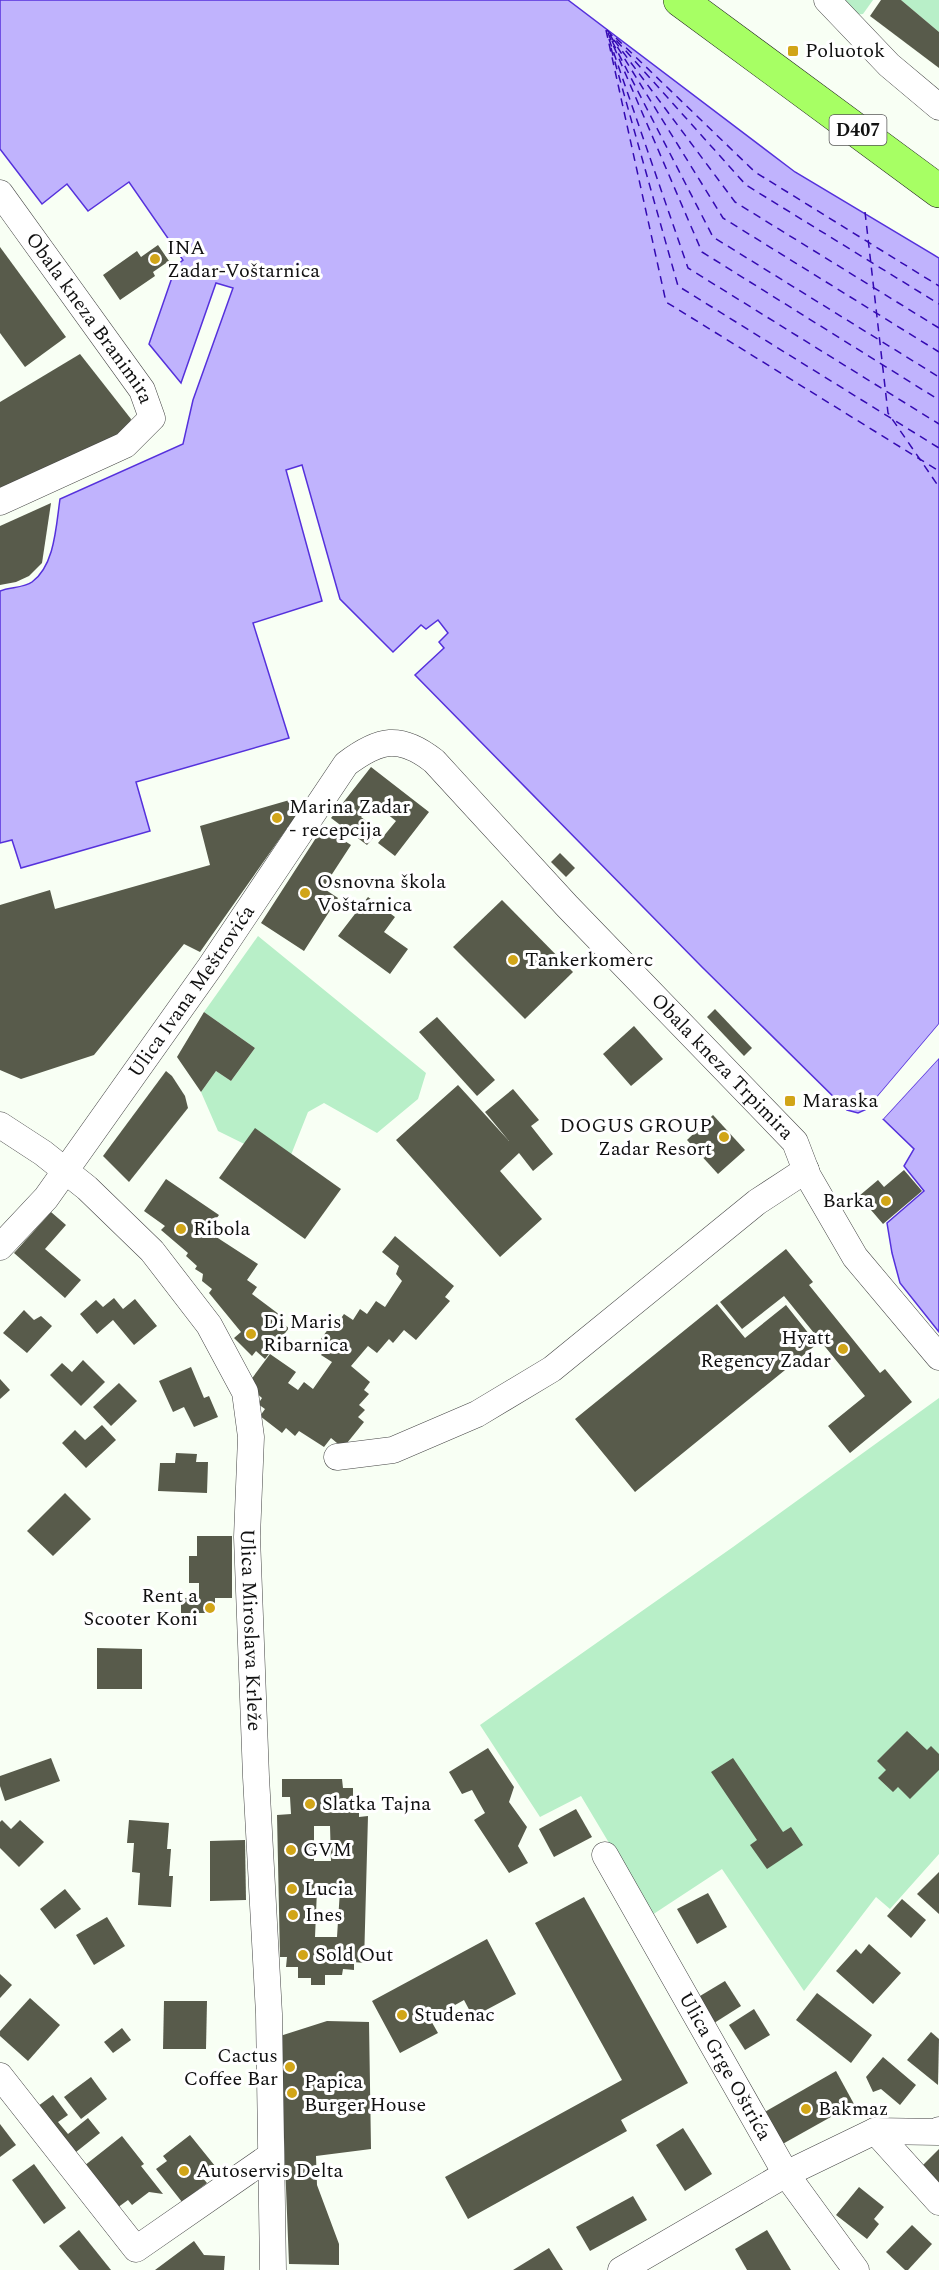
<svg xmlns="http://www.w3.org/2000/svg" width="939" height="2270" font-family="Spectral,serif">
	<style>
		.green { fill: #b8efc8 }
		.water { fill: #c0b3fd; stroke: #5531dc; stroke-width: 1.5 }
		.pier { fill: #f8fff4 }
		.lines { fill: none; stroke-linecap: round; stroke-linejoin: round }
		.ferry { stroke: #340ab2; stroke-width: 1.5; stroke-dasharray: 8 6; stroke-linecap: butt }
		.building { fill: #585b4b; fill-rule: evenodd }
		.minor-casing { stroke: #444; stroke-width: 27 }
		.major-casing { stroke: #222; stroke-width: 34 }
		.minor { stroke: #fff; stroke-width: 26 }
		.major { stroke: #a7ff64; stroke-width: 33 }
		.poi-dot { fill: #d1a518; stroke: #fff; stroke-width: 2 }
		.labels { text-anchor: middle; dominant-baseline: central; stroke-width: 6; stroke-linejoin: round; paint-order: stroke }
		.shield { fill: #fff; stroke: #585858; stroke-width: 1.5 }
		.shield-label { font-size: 18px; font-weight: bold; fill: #111 }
		.poi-label { font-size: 20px; fill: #111; stroke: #fff; text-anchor: start }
		.street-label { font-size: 20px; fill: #111; stroke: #fff }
	</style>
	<rect width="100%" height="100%" fill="#f8fff4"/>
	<g class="green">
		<polygon points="842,0 873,0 863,14 854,15"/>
		<polygon points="901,0 939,0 939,32"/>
		<polygon points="258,936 426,1073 418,1099 377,1133 324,1103 308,1112 287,1165 218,1131 201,1092 216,1071 231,1081 255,1048 204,1012"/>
		<polygon points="939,1398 939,1854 890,1909 876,1897 804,1991 722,1869 652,1915 581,1796 540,1817 480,1725 733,1547"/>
	</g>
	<g class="water">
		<path d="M0,0H568L795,172L939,258V1024L867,1109L858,1113L847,1110L702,967L415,675L444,648L439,642L448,633L438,620L426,629L421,625L393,652L340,599L302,465L286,470L322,601L253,623L289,738L136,782L150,831L21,868L12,840L0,843V591C9,587 24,588 32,582C55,565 56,526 60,499L183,444L193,400L233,288L216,283L181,383L149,344L176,266L183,260L129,182L88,211L67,184L42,204L0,149Z"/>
		<polygon points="939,1058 939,1332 900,1283 892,1253 887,1223 924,1191 904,1166 914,1149 883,1119"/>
	</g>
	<g class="pier">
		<polygon points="939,1024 939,1029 869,1111 867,1109"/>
		<polygon points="939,1055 939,1058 883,1119 880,1118"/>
	</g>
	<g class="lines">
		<g class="ferry">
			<polyline points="606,30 666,302 939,471"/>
			<polyline points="607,30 746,185 939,304"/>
			<polyline points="608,33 702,252 939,400"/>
			<polyline points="610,35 723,218 939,352"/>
			<polyline points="616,38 755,172 939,286"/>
			<polyline points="609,39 688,268 939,424"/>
			<polyline points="614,40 735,202 939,328"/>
			<polyline points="612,41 713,237 939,377"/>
			<polyline points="611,48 678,286 939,448"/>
			<polyline points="865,212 888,413 939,487"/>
		</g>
	</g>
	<g class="building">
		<polygon points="881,0 901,0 939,32 939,68 870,16"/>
		<polygon points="158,245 169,261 153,272 155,276 120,300 103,275 137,251 141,257"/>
		<polygon points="0,247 66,337 25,367 0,333"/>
		<polygon points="80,354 131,419 128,432 0,489 0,402"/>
		<polygon points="51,503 42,563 29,576 16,582 0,585 0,526"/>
		<polygon points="371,767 429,812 395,856 378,843 396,821 372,802 361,817 379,831 367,845 331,818"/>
		<polygon points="293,799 302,807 200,952 184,944 94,1055 21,1079 0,1070 0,905 50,890 55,909 210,865 200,826"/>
		<polygon points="323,827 351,845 323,888 338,898 304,951 261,923"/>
		<polygon points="560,853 575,868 566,877 551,862"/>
		<polygon points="368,897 395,917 384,932 408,949 390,974 338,936"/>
		<polygon points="502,900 573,972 525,1019 453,947"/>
		<polygon points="715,1009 752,1048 744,1056 707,1017"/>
		<polygon points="204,1012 255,1048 231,1081 216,1071 201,1092 177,1057"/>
		<polygon points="437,1017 495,1080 477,1096 419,1032"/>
		<polygon points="634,1026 663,1059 631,1086 603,1054"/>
		<polygon points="166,1071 172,1076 185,1096 188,1108 129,1182 103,1156"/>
		<polygon points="458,1085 509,1141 485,1112 513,1089 539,1120 531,1126 553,1154 533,1171 519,1153 500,1171 542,1219 500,1257 396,1140"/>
		<polygon points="713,1115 745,1150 718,1174 687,1140"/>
		<polygon points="255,1128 341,1189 305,1239 219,1178"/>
		<polygon points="904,1170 922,1191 883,1224 859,1196 878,1180 884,1187"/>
		<polygon points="166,1179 219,1215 207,1231 258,1264 247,1280 257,1287 252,1294 280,1315 277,1320 289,1328 265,1359 256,1351 252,1356 234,1338 241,1332 209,1293 212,1289 202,1281 203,1274 195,1269 197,1266 186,1256 188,1253 161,1230 165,1226 144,1211"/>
		<polygon points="51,1212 66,1225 45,1249 81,1280 65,1298 14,1253"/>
		<polygon points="395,1236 454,1286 445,1297 450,1301 416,1340 404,1330 393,1343 389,1339 377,1353 368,1346 351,1366 370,1382 364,1390 369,1394 359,1405 365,1410 358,1417 364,1422 343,1448 331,1438 324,1447 299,1431 295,1436 286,1428 282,1433 260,1416 265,1409 258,1404 262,1398 254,1391 257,1387 250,1381 270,1354 296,1372 288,1383 298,1390 304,1382 313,1389 332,1362 321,1355 329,1345 321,1339 336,1318 339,1321 344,1314 353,1320 360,1309 367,1314 376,1301 385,1307 402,1281 396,1274 399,1266 382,1252"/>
		<polygon points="786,1249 813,1282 809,1285 880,1373 885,1369 912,1402 850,1453 828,1426 865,1396 784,1296 742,1329 720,1302"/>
		<polygon points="114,1298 123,1309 135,1299 157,1326 134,1345 113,1320 97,1334 80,1314 96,1300 103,1307"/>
		<polygon points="717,1304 745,1338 786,1305 817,1344 635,1492 575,1419"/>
		<polygon points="24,1310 34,1320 41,1316 52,1326 27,1353 3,1333"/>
		<polygon points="83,1360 105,1382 81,1406 50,1375 62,1363 72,1372"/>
		<polygon points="191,1367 204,1398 209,1396 218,1417 194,1427 184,1407 173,1412 159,1381"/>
		<polygon points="0,1379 10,1390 0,1399"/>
		<polygon points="119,1383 137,1401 111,1426 93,1407"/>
		<polygon points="102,1425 116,1440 86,1468 62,1443 75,1430 85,1440"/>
		<polygon points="176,1453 197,1454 196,1462 208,1462 207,1493 158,1491 160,1463 175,1463"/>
		<polygon points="65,1493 91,1519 53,1556 27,1531"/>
		<polygon points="197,1536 232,1536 232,1598 215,1598 215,1613 181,1613 181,1598 199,1598 199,1583 189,1583 189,1556 197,1556"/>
		<polygon points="97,1648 142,1649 142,1689 97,1689"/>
		<polygon points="907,1731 927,1750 931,1746 939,1754 939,1770 910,1799 898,1787 893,1792 878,1778 886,1770 877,1761"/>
		<polygon points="488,1748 514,1787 509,1802 527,1827 518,1846 528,1863 509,1873 474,1820 485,1813 472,1790 462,1794 449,1772"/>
		<polygon points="51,1758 60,1781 5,1801 0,1786 0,1776"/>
		<polygon points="733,1758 783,1832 791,1827 803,1845 767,1869 750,1845 757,1840 711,1772"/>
		<path d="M282,1779H342L343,1788H353V1800H359V1817L368,1816L364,1963L354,1962V1970L343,1969L342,1975H325V1985H311V1978H298V1967H286L287,1957H280L277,1815L291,1814L290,1797H282ZM314,1826H330L331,1861H314ZM317,1890H340L337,1937H315Z"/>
		<polygon points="576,1809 592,1837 554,1857 539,1829"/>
		<polygon points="2,1820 11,1829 20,1820 44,1842 19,1867 0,1848 0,1822"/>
		<polygon points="129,1820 169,1823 167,1849 171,1849 169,1876 173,1876 171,1907 138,1905 140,1873 132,1872 134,1843 127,1843"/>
		<polygon points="245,1840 246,1900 210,1901 210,1841"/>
		<polygon points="939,1872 939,1914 917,1894"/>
		<polygon points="65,1889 81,1909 55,1929 40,1909"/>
		<polygon points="708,1893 727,1927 697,1944 677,1909"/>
		<polygon points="584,1897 688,2083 621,2120 627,2131 468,2219 445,2177 622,2080 535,1923"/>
		<polygon points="902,1899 926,1920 911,1938 887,1916"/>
		<polygon points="107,1917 125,1946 94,1965 76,1935"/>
		<polygon points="487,1939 516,1994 473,2017 464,2000 430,2019 438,2033 400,2053 372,2001"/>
		<polygon points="869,1944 901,1973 873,2004 836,1971 856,1949 861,1954"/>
		<polygon points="0,1974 12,1985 0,1998"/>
		<polygon points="725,1981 741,2006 711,2025 695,1999"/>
		<polygon points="817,1993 872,2035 851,2063 796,2020"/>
		<polygon points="30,1998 60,2025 28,2061 0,2036 0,2031"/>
		<polygon points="164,2001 207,2001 206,2049 163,2049"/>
		<polygon points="754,2009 770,2035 745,2050 729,2025"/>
		<polygon points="327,2021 369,2022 371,2149 316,2156 317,2185 339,2244 339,2265 289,2264 280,2036"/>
		<polygon points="122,2028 131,2040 113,2053 104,2042"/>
		<polygon points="931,2032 939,2039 938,2085 907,2060"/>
		<polygon points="883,2057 916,2085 900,2105 881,2089 873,2092 866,2077"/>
		<polygon points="836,2071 854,2104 779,2146 761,2114"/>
		<polygon points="91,2077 107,2099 81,2119 64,2097"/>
		<polygon points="53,2095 68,2115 58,2122 68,2134 88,2118 100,2133 71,2156 34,2109"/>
		<polygon points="0,2124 16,2145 0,2157"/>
		<polygon points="683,2128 712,2174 685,2191 656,2145"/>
		<polygon points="190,2135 215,2166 202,2177 207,2183 182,2202 156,2169 167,2161 163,2156"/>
		<polygon points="122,2136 144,2164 141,2166 163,2194 149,2192 132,2205 128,2200 117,2208 84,2166"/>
		<polygon points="939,2149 939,2185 920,2168"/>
		<polygon points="34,2164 66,2208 44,2224 12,2180"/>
		<polygon points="859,2187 884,2207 874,2219 879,2224 867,2239 836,2215"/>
		<polygon points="633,2196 647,2220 590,2251 576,2227"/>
		<polygon points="912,2225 932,2244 908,2270 905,2270 886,2252"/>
		<polygon points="79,2230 111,2270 79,2270 59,2246"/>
		<polygon points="767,2230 791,2270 747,2270 735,2249"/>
		<polygon points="194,2241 204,2255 225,2256 224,2270 155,2270"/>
		<polygon points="549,2248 563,2270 513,2270"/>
	</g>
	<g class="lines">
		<defs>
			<g id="minor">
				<polyline points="827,0 889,65 939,107"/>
				<path id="s1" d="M0,193L142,390L152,418L125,445L0,502"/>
				<path id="s2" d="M0,1125L43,1153L87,1188L152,1251L209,1325L245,1392L251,1437L247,1537L256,1777L269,2014L273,2270"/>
				<path id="s3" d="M0,1247L46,1198L210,967L346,764C379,739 400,734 434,761L567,906L795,1142L808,1176L855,1257L939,1357"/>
				<polyline points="337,1457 393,1450 477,1414 552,1369 757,1202 806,1170"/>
				<path id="s4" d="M605,1855L786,2174L856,2270"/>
				<polyline points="0,2076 136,2249 270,2156"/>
				<polyline points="875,2131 939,2202"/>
				<polyline points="621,2270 786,2174 875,2131 938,2132 939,2130"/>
			</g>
			<polyline id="major" points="680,0 939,191"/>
		</defs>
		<use href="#minor" class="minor-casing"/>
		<use href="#major" class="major-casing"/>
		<use href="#minor" class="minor"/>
		<use href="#major" class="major"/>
	</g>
	<g class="poi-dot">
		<rect x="787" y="45" width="12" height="12" rx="3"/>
		<circle cx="155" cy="259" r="6"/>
		<circle cx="277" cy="818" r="6"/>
		<circle cx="305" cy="893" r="6"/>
		<circle cx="513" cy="960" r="6"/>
		<rect x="784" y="1095" width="12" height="12" rx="3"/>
		<circle cx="724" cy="1137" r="6"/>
		<circle cx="886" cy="1201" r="6"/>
		<circle cx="181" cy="1229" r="6"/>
		<circle cx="251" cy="1334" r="6"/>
		<circle cx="843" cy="1349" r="6"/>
		<circle cx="210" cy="1608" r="6"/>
		<circle cx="310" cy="1804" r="6"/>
		<circle cx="291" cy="1850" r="6"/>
		<circle cx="292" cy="1889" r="6"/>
		<circle cx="293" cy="1915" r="6"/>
		<circle cx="303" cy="1955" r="6"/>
		<circle cx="402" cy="2015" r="6"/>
		<circle cx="290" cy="2067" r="6"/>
		<circle cx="292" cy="2093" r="6"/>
		<circle cx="806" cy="2109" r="6"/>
		<circle cx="184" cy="2171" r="6"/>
	</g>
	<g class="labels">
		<rect class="shield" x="829.5" y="115" width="57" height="30" rx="4.5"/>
		<g class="shield-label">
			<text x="858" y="130">D407</text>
		</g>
		<g class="poi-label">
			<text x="805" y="51">Poluotok</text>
			<text x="167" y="248">INA<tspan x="167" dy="23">Zadar-Voštarnica</tspan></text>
			<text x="289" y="807">Marina Zadar<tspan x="289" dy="23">- recepcija</tspan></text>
			<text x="317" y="882">Osnovna škola<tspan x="317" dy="23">Voštarnica</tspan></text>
			<text x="525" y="960">Tankerkomerc</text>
			<text x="802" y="1101">Maraska</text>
			<text x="712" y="1126" text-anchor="end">DOGUS GROUP<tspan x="712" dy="23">Zadar Resort</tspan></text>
			<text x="874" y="1201" text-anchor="end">Barka</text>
			<text x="193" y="1229">Ribola</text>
			<text x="263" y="1322">Di Maris<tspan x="263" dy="23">Ribarnica</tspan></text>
			<text x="831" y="1338" text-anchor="end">Hyatt<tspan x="831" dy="23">Regency Zadar</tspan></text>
			<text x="198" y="1596" text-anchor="end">Rent a<tspan x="198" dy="23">Scooter Koni</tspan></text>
			<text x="322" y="1804">Slatka Tajna</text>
			<text x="303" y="1850">GVM</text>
			<text x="304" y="1889">Lucia</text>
			<text x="305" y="1915">Ines</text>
			<text x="315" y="1955">Sold Out</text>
			<text x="414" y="2015">Studenac</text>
			<text x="278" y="2056" text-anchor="end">Cactus<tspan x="278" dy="23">Coffee Bar</tspan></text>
			<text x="304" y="2082">Papica<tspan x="304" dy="23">Burger House</tspan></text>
			<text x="818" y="2109">Bakmaz</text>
			<text x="196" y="2171">Autoservis Delta</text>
		</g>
		<g class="street-label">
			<text stroke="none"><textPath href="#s1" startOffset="154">Obala kneza Branimira</textPath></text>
			<text stroke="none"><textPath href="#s3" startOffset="320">Ulica Ivana Meštrovića</textPath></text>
			<text stroke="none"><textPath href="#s3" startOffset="1113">Obala kneza Trpimira</textPath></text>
			<text stroke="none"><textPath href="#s2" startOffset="606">Ulica Miroslava Krleže</textPath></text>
			<text stroke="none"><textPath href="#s4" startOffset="243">Ulica Grge Oštrića</textPath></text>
		</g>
	</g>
</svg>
